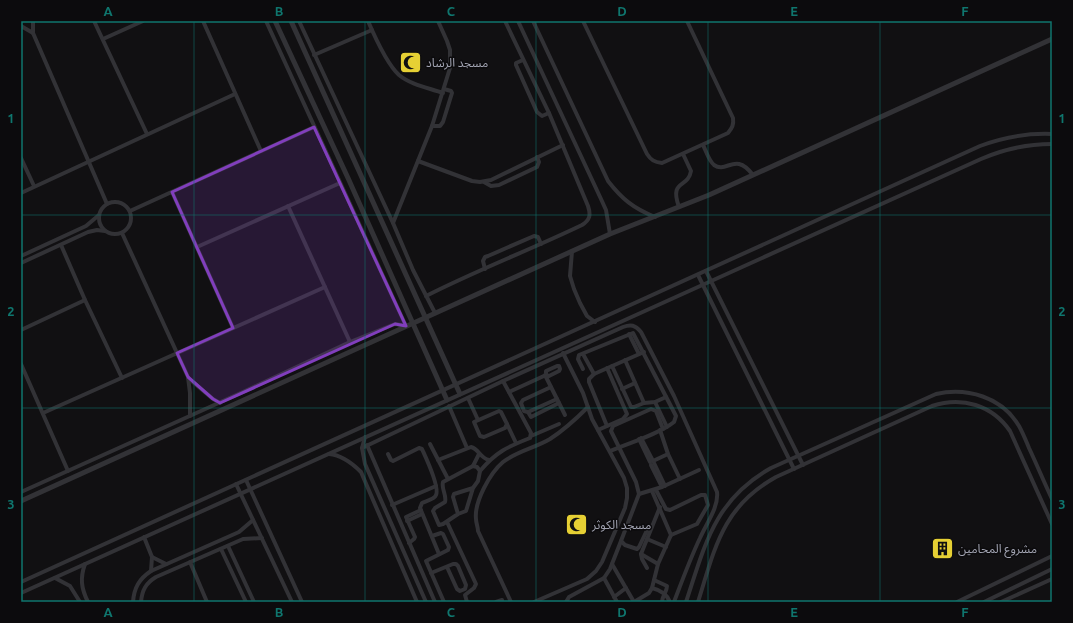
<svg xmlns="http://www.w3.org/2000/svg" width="1073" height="623" font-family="Ubuntu,'Noto Sans Arabic',sans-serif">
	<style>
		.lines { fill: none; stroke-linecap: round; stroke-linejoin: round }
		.minor { stroke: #323236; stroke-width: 4 }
		.tertiary { stroke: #323236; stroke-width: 5 }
		.marked { fill: #813ebd; fill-opacity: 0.2; stroke: #813ebd; stroke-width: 3; stroke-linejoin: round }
		.grid { fill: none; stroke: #0f766e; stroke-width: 1; stroke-opacity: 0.55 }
		.labels { text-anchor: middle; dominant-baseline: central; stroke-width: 3; stroke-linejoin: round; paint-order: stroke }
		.poi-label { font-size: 12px; fill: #a2a4b2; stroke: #0c0b0d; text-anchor: start }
		.neatline { fill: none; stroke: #0f766e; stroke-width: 1.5 }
		.grid-label { font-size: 13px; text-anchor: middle; font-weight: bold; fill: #0f766e }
	</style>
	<rect width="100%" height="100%" fill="#111012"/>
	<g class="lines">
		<g class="minor">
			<polyline points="33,21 33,33 107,204"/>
			<polyline points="94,21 147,134"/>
			<polyline points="203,21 261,151"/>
			<polyline points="266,21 406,326"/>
			<polyline points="299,21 393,223 413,270 435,313"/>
			<path d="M368,21C374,35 388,65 399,75C411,85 429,88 443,93"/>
			<polyline points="518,21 601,199 606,210 610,234"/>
			<path d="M533,21L608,181C622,199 633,208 655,217"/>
			<path d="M583,21L647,154C651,160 654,162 662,163L728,133C732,128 734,125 733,118L687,21"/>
			<polyline points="21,26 33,33"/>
			<polyline points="103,39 143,21"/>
			<polyline points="314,55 372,30"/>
			<polyline points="523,60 516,63 516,65 537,112 542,116 549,113"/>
			<polyline points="432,126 440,126 443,122 452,93 451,91 444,89"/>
			<path d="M703,145C706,151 709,161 714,165C727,174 735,151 753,175"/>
			<polyline points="21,158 34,186"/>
			<polyline points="418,161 472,181 480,182 491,180 563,145"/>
			<polyline points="484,182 491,186 499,185 537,167 539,162 537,157"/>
			<polyline points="172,192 233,328"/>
			<polyline points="21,193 235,94"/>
			<circle cx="115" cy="218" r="16"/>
			<polyline points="288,206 350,342"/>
			<path d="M679,207C669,179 688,189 691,171L683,154"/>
			<polyline points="130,211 314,127"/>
			<polyline points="393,223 432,126 450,68 450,50 447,41 438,21"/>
			<polyline points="122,233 188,377 190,393 190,416"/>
			<polyline points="61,245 85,300 122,378"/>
			<polyline points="197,247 340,183"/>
			<polyline points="572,251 570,276 574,289 580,303 587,316 595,322"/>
			<polyline points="21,256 86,226 99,215"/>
			<polyline points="21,263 88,232 97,230 105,231"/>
			<polyline points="485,269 483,261 485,257 488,256 534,236 538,237 541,244"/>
			<polyline points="706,271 803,465"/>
			<polyline points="698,275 794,469"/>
			<path d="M426,296C477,270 530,250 582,225C590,220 591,215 588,206L549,113L505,21"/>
			<polyline points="21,330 85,300"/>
			<polyline points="629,334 639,354"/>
			<polyline points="583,354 594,374"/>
			<polyline points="625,360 644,403"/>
			<polyline points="21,364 68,471"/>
			<polygon points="557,366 559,366 560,369 559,371 549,376 547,376 546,373 546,371"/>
			<polyline points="612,366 631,407 634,407 644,403 655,402 666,397"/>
			<path d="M583,369L578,359L579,355L633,333L676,416L674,422C659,434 629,443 610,451"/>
			<polyline points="545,375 565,415"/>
			<polyline points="188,378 213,399 220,403"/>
			<polyline points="551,387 523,400 521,403 524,411 528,412 557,399"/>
			<polyline points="622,389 635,383"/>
			<polyline points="509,392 546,375"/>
			<polyline points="468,398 478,420"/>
			<polyline points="655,402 667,427"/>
			<polyline points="449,406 467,448"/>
			<polygon points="499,411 501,412 507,424 505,428 484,437 480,436 474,422"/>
			<polyline points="528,412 531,417 559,403"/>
			<polyline points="43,413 325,287"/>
			<polyline points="507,424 516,443"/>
			<polyline points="607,426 589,382 589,379 594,374 644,352"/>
			<polyline points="598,430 623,419 627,414 607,368"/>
			<polyline points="660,430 668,454 680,479"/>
			<polyline points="531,436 559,424"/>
			<polyline points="365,437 362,448 365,464 426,602"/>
			<polyline points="641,438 653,461 668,454"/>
			<polyline points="639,439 650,462"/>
			<polyline points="430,444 448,479"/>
			<polyline points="367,445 435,602"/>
			<path d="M362,448L503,381L623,327C631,324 635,325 641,332L674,396L717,492C719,507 706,524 700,538C690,559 682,581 674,602"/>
			<path d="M329,454C342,455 352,463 361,472L417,602"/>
			<path d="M388,454L391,460L393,461L419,448L422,449C426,458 440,487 436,495C435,499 426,501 422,503L420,508L439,554"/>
			<path d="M438,460L471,447C479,449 480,458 489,460"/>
			<polyline points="654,463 665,486"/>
			<polyline points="651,465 662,487"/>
			<polyline points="473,466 479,454"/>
			<path d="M480,471C496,452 507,447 530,438L531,433L503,381"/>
			<polyline points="246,480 302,602"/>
			<polyline points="236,484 292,602"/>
			<polyline points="652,491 671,535 697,524 708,505 705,495 701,495 670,510 666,509 656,490"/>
			<polyline points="21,492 243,392 350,342 395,324 406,326"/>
			<polyline points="639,494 662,487 699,470"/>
			<polyline points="392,505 436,486"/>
			<path d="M458,514L453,497L454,494L473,488L466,511L458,514L443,524L439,525L433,511L435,508L445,502C447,495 441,489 443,482L473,466L477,467L480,471L478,481L473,488"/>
			<polyline points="407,521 422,514"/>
			<polyline points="447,522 476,584 474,588 465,595 467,602"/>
			<polyline points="648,528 639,547 637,549 625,545 621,541 639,494 636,482 611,431 613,426 651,409 656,411 663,429"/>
			<polyline points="432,536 441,533 443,534 449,547 448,550 426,561 444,602"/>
			<polyline points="144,537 152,557 151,571"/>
			<polyline points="647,539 666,547"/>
			<polyline points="409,543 414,539 415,537 406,517 421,510"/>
			<polyline points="228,546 254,602"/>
			<polyline points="221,549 246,602"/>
			<polyline points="641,554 658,564"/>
			<polyline points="152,557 166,564"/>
			<polyline points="190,562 207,602"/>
			<path d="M85,564C80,578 81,588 88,602"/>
			<polyline points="612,564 634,602 649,593 652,588 658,564 671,535"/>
			<polyline points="647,568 642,559 641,554 660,507"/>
			<polyline points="431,573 453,564 456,564 458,566 466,585 465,589 460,591 457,589 447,567"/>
			<polyline points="55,578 70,586 80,602"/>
			<polyline points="604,578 617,602"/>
			<path d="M654,580L667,586C667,592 662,596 662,602"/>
			<path d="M21,582L980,146C1004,137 1027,133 1052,134"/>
			<path d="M652,588C660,590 667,594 670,602"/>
			<path d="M21,593L981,159C1004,149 1027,144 1052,144"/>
			<polyline points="614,597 626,588"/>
			<path d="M133,602C134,588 139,579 151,571L239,532L253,520"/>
			<path d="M141,602C142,590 146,583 156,577L243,539L262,538"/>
			<polyline points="496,602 502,600"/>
			<path d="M511,602L478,531C478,527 476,523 476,519C474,502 490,473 503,462C517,451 535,448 550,439C564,430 576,419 588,407"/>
			<polyline points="534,602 587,579 596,571 602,562 625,508 627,498 627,488 624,478 592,419 583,393 563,353"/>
			<polyline points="566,602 569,597 604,578 610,569 621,541"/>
			<path d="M686,602C705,545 714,500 771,468L936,394C967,387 1002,397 1019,426C1023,433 1026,441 1029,448C1037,465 1044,482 1052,499"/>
			<path d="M698,602C715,548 722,507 776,477L932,406C962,396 992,405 1010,431L1052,524"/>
			<polyline points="957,602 1052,556"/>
			<polyline points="984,602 1052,569"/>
			<polyline points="1001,602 1052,579"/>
		</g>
		<g class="tertiary">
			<polyline points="275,21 348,178 447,400"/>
			<polyline points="291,21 460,394"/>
			<polyline points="21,501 610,234 709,195 1052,39"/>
		</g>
	</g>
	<path class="marked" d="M314,127L406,326L395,324L220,403L213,399L188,377L177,353L233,328L172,192Z"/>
	<path class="grid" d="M194,21V602M365,21V602M536,21V602M708,21V602M880,21V602M21,215H1052M21,408H1052"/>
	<defs>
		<symbol id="mosque-square" viewBox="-11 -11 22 22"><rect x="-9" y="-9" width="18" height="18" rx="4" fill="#e6d034" stroke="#0c0b0d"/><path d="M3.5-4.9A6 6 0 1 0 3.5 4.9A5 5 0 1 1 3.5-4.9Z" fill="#111"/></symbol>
		<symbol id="building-square" viewBox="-11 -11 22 22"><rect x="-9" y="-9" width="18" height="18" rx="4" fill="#e6d034" stroke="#0c0b0d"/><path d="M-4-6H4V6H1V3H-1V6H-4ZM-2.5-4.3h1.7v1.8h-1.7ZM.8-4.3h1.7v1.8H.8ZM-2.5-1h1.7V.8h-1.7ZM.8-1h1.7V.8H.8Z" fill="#111"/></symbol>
	</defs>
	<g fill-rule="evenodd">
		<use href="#mosque-square" x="398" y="50" width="25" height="25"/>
		<use href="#mosque-square" x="564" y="512" width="25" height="25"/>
		<use href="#building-square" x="930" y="536" width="25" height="25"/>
	</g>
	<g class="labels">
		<g class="poi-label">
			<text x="426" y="62">مسجد الرشاد</text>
			<text x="592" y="524">مسجد الكوثر</text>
			<text x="958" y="548">مشروع المحامين</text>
		</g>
	</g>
	<rect width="1073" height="623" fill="none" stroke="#0c0b0d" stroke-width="44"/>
	<rect x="22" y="22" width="1029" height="579" class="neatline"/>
	<g class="grid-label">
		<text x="108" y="16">A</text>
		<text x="279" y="16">B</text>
		<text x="451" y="16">C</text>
		<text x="622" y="16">D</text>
		<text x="794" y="16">E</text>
		<text x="965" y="16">F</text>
		<text x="11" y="123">1</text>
		<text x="1062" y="123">1</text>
		<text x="11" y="316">2</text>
		<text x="1062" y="316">2</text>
		<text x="11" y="509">3</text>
		<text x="1062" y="509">3</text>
		<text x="108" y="617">A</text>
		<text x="279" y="617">B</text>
		<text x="451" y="617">C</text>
		<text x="622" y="617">D</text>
		<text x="794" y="617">E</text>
		<text x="965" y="617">F</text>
	</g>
</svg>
